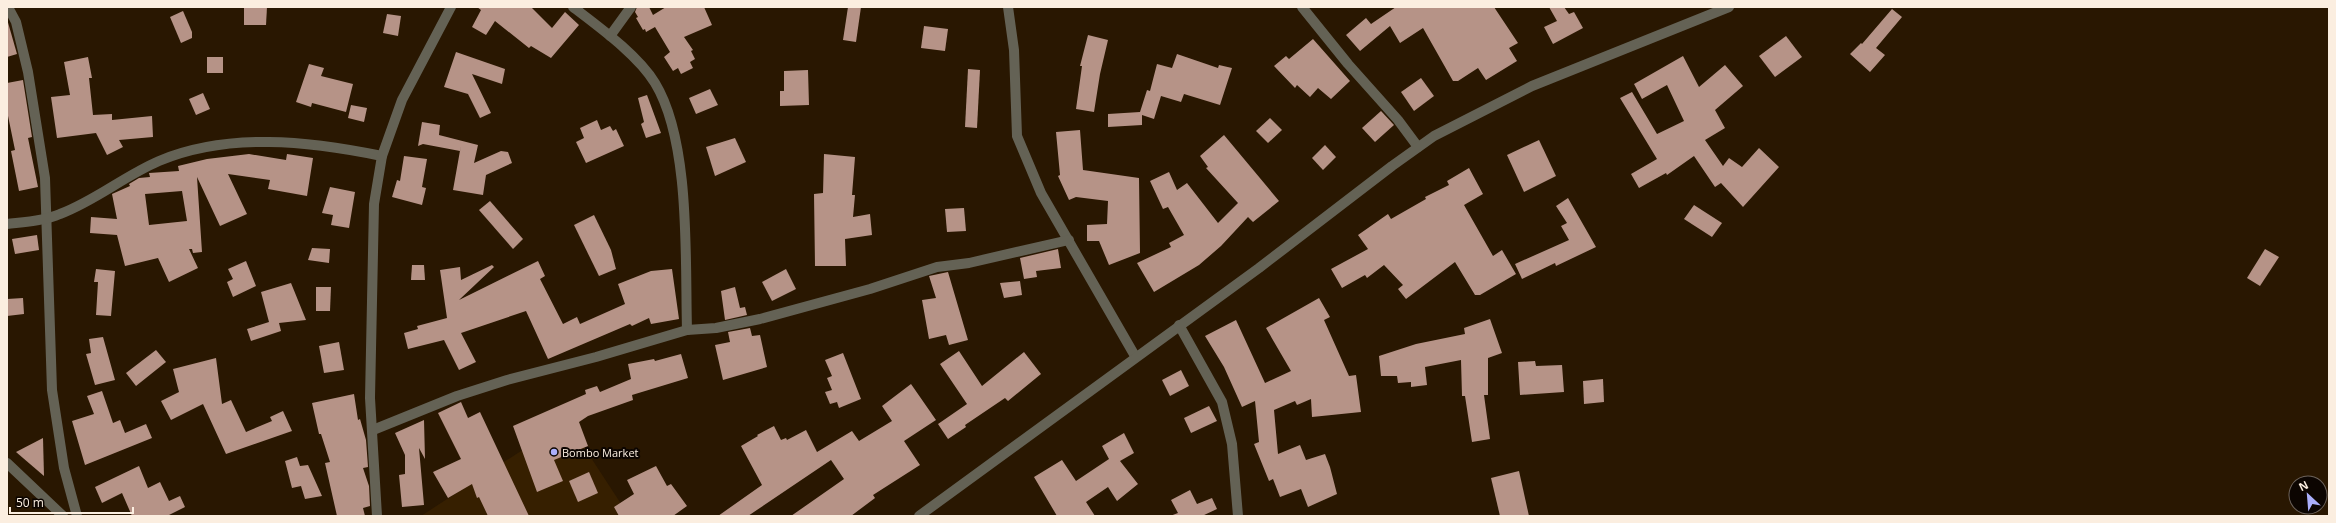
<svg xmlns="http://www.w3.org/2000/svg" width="2336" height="523" font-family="'Open Sans',sans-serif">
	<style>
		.built { fill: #361f00 }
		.building { fill: #b69387; fill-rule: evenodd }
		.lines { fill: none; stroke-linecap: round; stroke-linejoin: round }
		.minor { stroke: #646255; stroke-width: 10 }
		.poi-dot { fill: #abaffb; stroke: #0c0501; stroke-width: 1.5 }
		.labels { text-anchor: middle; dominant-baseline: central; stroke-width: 4; stroke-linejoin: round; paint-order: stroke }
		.poi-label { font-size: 11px; fill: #fbeee0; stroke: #0c0501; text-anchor: start }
	</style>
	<rect width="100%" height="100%" fill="#291701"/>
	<polygon class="built" points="567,421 629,516 421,516"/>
	<g class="building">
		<polygon points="244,7 267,7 266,25 244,25"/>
		<polygon points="477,7 531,7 552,28 565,12 579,25 551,58 531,46 529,48 495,21 486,35 472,27 481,10"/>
		<polygon points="637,7 649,7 653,15 666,7 704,7 712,25 684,37 693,50 691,51 695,59 690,62 693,68 681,74 678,68 673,71 664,57 670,52 655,27 646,32 645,29 643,30 636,18 638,17 635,12"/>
		<polygon points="848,7 861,7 856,42 843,40"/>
		<polygon points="1396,7 1494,7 1518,43 1509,48 1517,61 1486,80 1478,68 1458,81 1453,81 1423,28 1400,43 1390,26 1360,51 1346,35 1366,18 1371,24"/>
		<polygon points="1549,7 1564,7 1569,14 1574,12 1583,28 1553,44 1544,27 1557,21"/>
		<polygon points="1892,9 1902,17 1876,48 1885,55 1870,72 1850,54 1861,43 1862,44"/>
		<polygon points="183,11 192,32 192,38 181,43 170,17"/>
		<polygon points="387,14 401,16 398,36 383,33"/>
		<polygon points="7,19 17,54 7,57"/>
		<polygon points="924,26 948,29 945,51 921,48"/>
		<polygon points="1088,35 1108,40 1100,74 1094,112 1076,109 1082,66 1080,66"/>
		<polygon points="1786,36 1802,57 1775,77 1759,56"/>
		<polygon points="1313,39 1350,81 1331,99 1318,88 1310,97 1297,85 1295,88 1274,66 1286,56 1289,59"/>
		<polygon points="456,52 505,69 502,84 472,74 491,113 480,118 468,94 444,87"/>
		<polygon points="1177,54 1218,68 1219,65 1232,68 1220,105 1184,94 1181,102 1161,96 1154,119 1142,115 1142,125 1108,127 1108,114 1140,112 1147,90 1150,91 1157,64 1172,68"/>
		<polygon points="1683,56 1699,87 1725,65 1743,86 1715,110 1725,128 1705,140 1723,166 1729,158 1742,167 1759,148 1779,167 1743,207 1721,183 1715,187 1694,156 1667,175 1666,173 1639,188 1631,174 1657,159 1620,98 1632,92 1657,134 1684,121 1667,85 1642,99 1634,84"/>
		<polygon points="88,57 92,78 89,78 93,115 112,114 112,120 152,116 153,137 119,140 123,147 107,155 96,133 57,138 51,97 70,95 64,62"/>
		<rect x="207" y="57" width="16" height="16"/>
		<polygon points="309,64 324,68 321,76 353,84 346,112 312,103 311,107 296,102"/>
		<polygon points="968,69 980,70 977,128 965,127"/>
		<polygon points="808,70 809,105 780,106 780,91 784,91 784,71"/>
		<polygon points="1421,78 1434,96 1414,111 1401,92"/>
		<polygon points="23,80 32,137 28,138 38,187 19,191 11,151 15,150 7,111 7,83"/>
		<polygon points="710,89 718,105 696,114 689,98"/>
		<polygon points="203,93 210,109 196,115 189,99"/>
		<polygon points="647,95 661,133 646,138 641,124 644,122 638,98"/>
		<polygon points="351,105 367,108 364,122 348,118"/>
		<polygon points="1381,111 1394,125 1375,142 1362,128"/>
		<polygon points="1270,118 1282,130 1268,143 1256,131"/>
		<polygon points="597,120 601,130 610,126 613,131 616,129 624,146 586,163 576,142 584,138 580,128"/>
		<polygon points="422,122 440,125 439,135 478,145 474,163 501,151 508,152 512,163 486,175 483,195 453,190 461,145 460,151 423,144 418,146"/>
		<polygon points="1080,130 1083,170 1139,178 1140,253 1109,265 1099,241 1087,241 1087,225 1107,224 1108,201 1076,197 1069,200 1058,176 1060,175 1056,132"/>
		<polygon points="1224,135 1279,201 1253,222 1248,217 1221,246 1199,265 1154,292 1137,263 1171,247 1169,243 1184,235 1168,207 1163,209 1150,181 1169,172 1177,190 1187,183 1218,223 1238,203 1206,168 1208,167 1200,156"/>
		<polygon points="735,138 746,162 715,176 706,147"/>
		<polygon points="1539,140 1556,176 1524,192 1507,155"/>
		<polygon points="1325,145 1336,157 1323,170 1312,158"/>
		<path d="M249,154L286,160L287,154L313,158L307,196L268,189L270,180L228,174L247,214L220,226L197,177L202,252L193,253L192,249H189L198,268L169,282L158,258L125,266L117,235L90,233L91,217L117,219L112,194L130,186L129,184L139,178L150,177L149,173L179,171L178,166L207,159ZM182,191L187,221L149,225L145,194Z"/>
		<polygon points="824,154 855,157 852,195 855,195 853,217 870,214 872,235 845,239 846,266 815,266 814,194 823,193"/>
		<polygon points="404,156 427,159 422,187 426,188 422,205 392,197 397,180 400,181"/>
		<polygon points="1469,168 1483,194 1464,205 1493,256 1502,250 1516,274 1480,295 1475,295 1455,262 1406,299 1398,289 1403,285 1384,265 1367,278 1365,275 1342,288 1331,269 1368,249 1358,235 1388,214 1391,219 1426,199 1425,197 1449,185 1447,181"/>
		<polygon points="330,187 355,192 349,228 331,225 333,215 322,213"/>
		<polygon points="1568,198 1596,247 1556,266 1555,263 1522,279 1515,264 1569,240 1561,226 1567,223 1556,206"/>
		<polygon points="490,201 523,239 513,249 479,210"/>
		<polygon points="1694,205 1722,223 1712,237 1684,219"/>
		<polygon points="964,208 966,231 947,232 945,209"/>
		<polygon points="594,215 611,250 616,269 599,276 574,225"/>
		<polygon points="37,235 39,250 15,254 12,239"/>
		<polygon points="312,248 330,249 329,263 308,260"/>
		<polygon points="1058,249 1061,268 1036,271 1037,277 1024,279 1020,258"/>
		<polygon points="2265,249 2279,257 2260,286 2247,278"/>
		<polygon points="246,261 256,286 233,297 227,282 233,279 228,269"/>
		<polygon points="538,261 545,276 540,279 563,324 577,317 580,324 625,304 618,284 651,271 672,269 679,319 651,324 649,318 632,326 630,324 548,359 526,311 461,333 476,362 459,370 444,340 408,349 404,333 418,329 417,326 447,318 440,270 460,267 461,280 492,265 494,267 459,300"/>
		<polygon points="412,265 424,265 425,280 411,280"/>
		<polygon points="96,269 115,271 111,316 96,315 98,282 94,282"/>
		<polygon points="786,269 796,289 772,301 762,282"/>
		<polygon points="948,272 968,340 949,345 946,335 929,339 922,300 936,298 929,276"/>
		<polygon points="1020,281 1022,295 1004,298 1000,283"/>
		<polygon points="291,283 306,320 279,323 281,331 251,341 247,329 269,322 261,292"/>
		<polygon points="316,287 331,287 330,311 316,311"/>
		<polygon points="735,287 740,308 745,307 747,315 725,320 721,291"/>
		<polygon points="23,298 24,314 7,316 7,299"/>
		<polygon points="1319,298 1330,317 1324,320 1349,376 1356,375 1361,412 1312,417 1311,399 1297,405 1295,401 1274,410 1278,454 1300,445 1306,460 1325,454 1330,467 1337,494 1308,507 1301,489 1280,497 1273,479 1269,481 1254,444 1259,442 1255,401 1242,407 1224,367 1205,336 1236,320 1265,383 1291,371 1266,328"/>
		<polygon points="1490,319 1502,353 1488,358 1488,395 1484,395 1490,439 1472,442 1465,396 1462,396 1461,360 1425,367 1427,385 1411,387 1411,382 1398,383 1397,376 1381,376 1379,356 1416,344 1465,334 1464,328"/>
		<polygon points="750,328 752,336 760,335 767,367 723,380 715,345 730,342 728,332"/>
		<polygon points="103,337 115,380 95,385 86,354 91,353 89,339"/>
		<polygon points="339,342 344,370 324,373 319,346"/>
		<polygon points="156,350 166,362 136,386 126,373"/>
		<polygon points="959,351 982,386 1024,352 1041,374 1008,401 1005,398 965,425 966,427 948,439 938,424 967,404 940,364"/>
		<polygon points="843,353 861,399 839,408 837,402 830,404 825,392 832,390 827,378 832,376 825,360"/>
		<polygon points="681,354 688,378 632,395 633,400 588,416 579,422 588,446 554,460 563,481 537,492 513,426 586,394 585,390 597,386 600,392 631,379 628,364 654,359 655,361"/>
		<polygon points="216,358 222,404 231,400 246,432 272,421 270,417 283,411 292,431 226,454 203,404 171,420 161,401 179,392 173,369"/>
		<polygon points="1535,361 1536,366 1562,365 1564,392 1520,395 1518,362"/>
		<polygon points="1181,370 1189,386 1170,396 1162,380"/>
		<polygon points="1603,379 1604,402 1584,404 1583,381"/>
		<polygon points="911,384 936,420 904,441 920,465 873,495 875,498 851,516 791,516 844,479 831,460 748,516 718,516 762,485 741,446 758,436 757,435 774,426 781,440 786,438 787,440 806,430 817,452 852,431 859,441 892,421 882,406"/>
		<polygon points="102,391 113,423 120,420 125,433 146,424 152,438 85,465 72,421 94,414 87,396"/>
		<polygon points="354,394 358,420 360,419 366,440 368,467 363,468 369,486 370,506 363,508 365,516 337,516 325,463 330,462 321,434 319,434 312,403"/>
		<polygon points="461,402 468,418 480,412 529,516 488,516 479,497 477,498 472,484 448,498 433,472 461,459 438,413"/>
		<polygon points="1209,406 1217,421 1191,433 1184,418"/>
		<polygon points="424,420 425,459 419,448 424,505 402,507 399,475 405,474 405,455 395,433"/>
		<polygon points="1124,433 1134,453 1120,461 1138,484 1117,501 1108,487 1086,502 1095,516 1057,516 1034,477 1062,460 1076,481 1109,459 1102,446"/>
		<polygon points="43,438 44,476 16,452"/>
		<polygon points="297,457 300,466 308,465 322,496 305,499 301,486 292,488 285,461"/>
		<polygon points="139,466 148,488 160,482 169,501 180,496 185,507 167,516 132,516 122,493 102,503 95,487"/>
		<polygon points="656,466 667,486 671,484 687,506 673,516 619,516 614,507 634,494 627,480"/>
		<polygon points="1519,471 1529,516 1500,516 1491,478"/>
		<polygon points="589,472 598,493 578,502 569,481"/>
		<polygon points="1190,490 1197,504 1212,498 1217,509 1202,516 1170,516 1178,513 1171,500"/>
	</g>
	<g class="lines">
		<g class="minor">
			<polyline points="8,7 16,22 28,72 45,178 52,390 64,468 77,516"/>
			<path d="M573,7C599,27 638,55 655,83C691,142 685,261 687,330"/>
			<polyline points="1008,7 1014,50 1017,136 1041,193 1135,356"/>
			<polyline points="1302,7 1348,64 1398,120 1418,147"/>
			<polyline points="610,36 631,7"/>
			<path d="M7,224C24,222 44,221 60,214C95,201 124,176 159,161C228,132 309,141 382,156"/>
			<polyline points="1179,325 1222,402 1232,444 1238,516"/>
			<polyline points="373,430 457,396 507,380 596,357 687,330 716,328 760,319 870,289 937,267 969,263 1069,240"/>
			<polyline points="7,463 63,516"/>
			<polyline points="377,516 370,398 374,204 382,156 402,100 451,7"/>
			<polyline points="919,516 1259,268 1392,166 1434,136 1532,86 1729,7"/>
		</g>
	</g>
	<circle class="poi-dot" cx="554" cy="452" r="4"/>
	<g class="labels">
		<g class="poi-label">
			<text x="562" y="452">Bombo Market</text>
		</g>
	</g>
	<rect width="2336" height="523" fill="none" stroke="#fbeee0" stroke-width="16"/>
	<g transform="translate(2308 495) rotate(334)"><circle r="19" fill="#0c0501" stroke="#6c625a"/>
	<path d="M0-3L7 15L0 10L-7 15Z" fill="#abaffb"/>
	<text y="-6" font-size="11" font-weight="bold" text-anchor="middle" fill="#fbeee0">N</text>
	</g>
	<path d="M10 507v6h123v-6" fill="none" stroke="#fbeee0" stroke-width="2"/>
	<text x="16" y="507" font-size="12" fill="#fbeee0" stroke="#0c0501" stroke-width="3" paint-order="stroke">50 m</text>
</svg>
